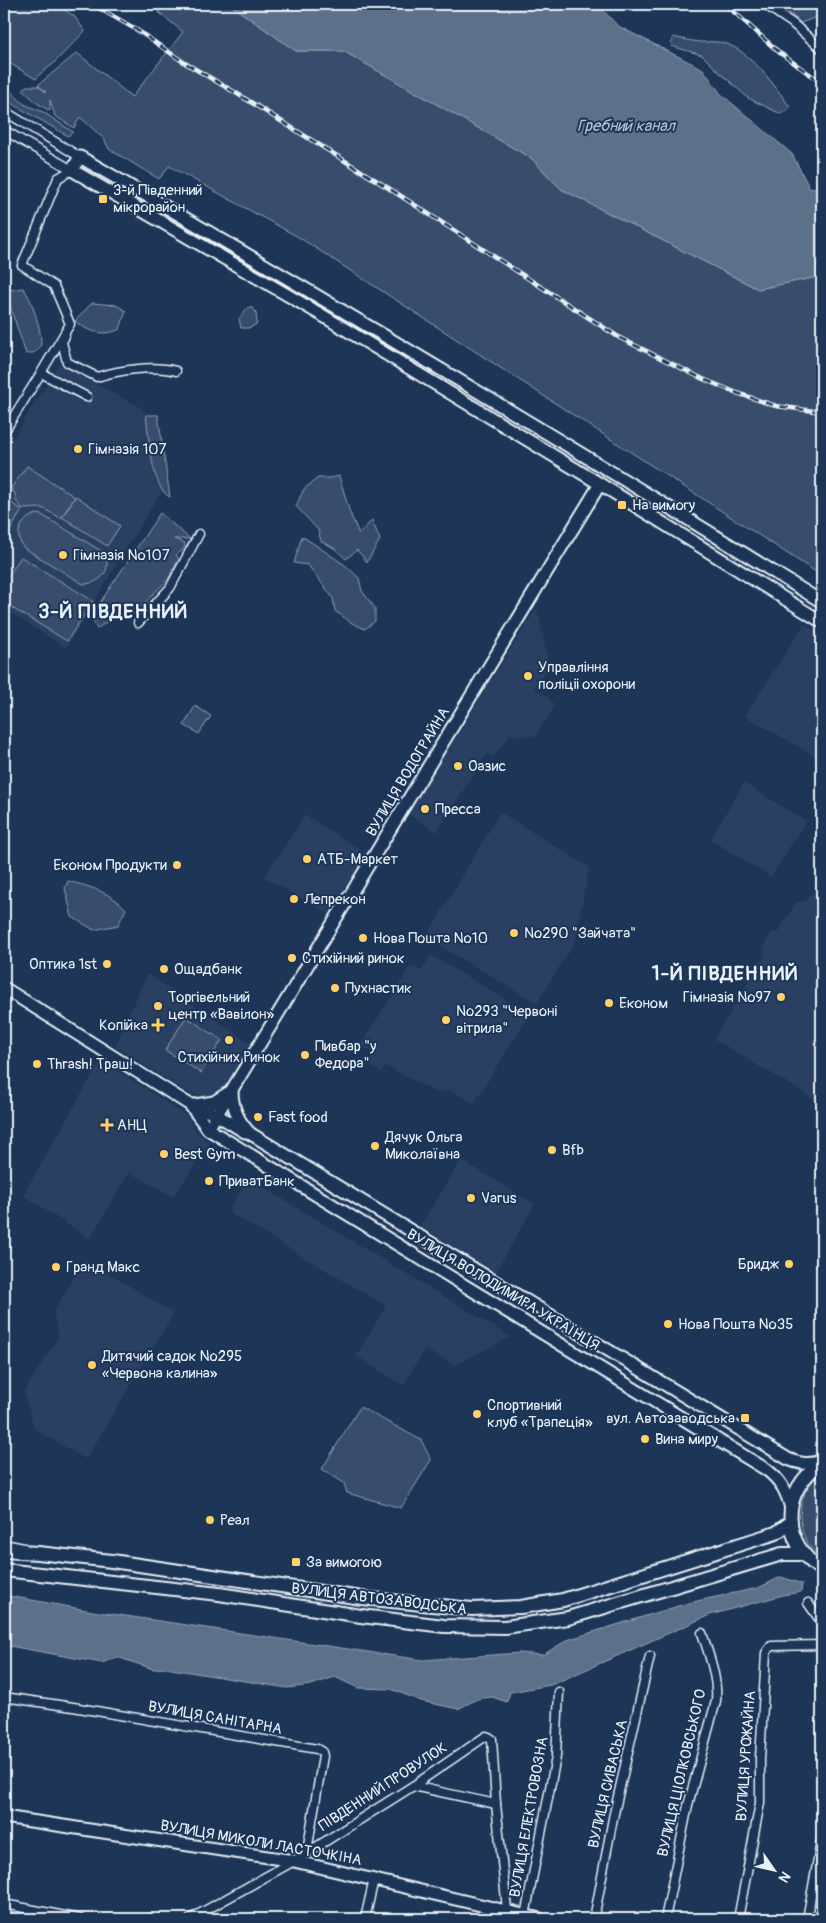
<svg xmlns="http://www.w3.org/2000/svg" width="826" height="1923" font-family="Pangolin,sans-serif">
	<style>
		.built { fill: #2a4162 }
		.green { fill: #374d6c; stroke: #909fb2 }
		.water { fill: #5d7089; stroke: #95a4b5 }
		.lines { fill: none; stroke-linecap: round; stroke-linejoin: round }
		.street-casing { stroke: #e8f1f8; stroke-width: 11 }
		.secondary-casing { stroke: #e8f1f8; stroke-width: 15 }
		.primary-casing { stroke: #e8f1f8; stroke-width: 16 }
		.street { stroke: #1d3557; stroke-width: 8 }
		.secondary { stroke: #1d3557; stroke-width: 11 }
		.primary { stroke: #1d3557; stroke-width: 12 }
		.rail-casing { stroke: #e8f1f8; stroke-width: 4.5 }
		.rail { stroke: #1d3557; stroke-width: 2.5; stroke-dasharray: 8; stroke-linecap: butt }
		.poi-dot { fill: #ffd166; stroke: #1d3557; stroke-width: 2 }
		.labels { text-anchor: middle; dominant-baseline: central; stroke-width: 4; stroke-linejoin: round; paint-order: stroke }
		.poi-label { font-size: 15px; fill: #e8f1f8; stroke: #1d3557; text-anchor: start }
		.street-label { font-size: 15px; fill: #e8f1f8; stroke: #1d3557 }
		.water-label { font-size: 16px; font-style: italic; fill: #b7c4d1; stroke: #1d3557 }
		.district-label { font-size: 20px; font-weight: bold; letter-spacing: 1px; fill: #e8f1f8; stroke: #1d3557 }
	</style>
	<rect width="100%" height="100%" fill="#1d3557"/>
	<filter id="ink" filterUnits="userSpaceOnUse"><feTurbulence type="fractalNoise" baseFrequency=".02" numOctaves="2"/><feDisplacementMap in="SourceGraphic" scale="10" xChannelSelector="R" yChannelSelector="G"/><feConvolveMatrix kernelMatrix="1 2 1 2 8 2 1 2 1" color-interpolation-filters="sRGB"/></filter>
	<g filter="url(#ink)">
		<g class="built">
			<polygon points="59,364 140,407 145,412 156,481 162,490 66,648 4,609 4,445 8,446"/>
			<polygon points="537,607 549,666 534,689 547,696 555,706 535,737 510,735 494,757 487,754 437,832 408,814"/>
			<polygon points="804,624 822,634 822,760 745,716"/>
			<polygon points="744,783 806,821 771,877 710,839"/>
			<polygon points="500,812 589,867 575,942 537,1003 434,943 427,936"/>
			<polygon points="305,815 366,853 329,914 264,877"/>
			<polygon points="812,892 822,899 822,1104 714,1039 765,955 762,949 771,933 778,932 796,902 806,901"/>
			<polygon points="431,955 530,1014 474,1103 450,1090 437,1093 386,1066 381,1073 367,1063 373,1052 361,1045 411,965 421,971"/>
			<polygon points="147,974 250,1043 226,1084 213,1095 198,1095 188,1093 115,1046"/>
			<polygon points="101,1060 187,1116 197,1132 210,1143 173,1197 129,1172 90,1239 23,1195"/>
			<polygon points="461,1160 535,1204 495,1273 420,1226"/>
			<polygon points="248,1178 511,1337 455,1365 425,1350 403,1385 356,1356 386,1306 228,1212"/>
			<polygon points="85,1259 174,1313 86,1459 34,1429 24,1392 58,1338 54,1311"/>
		</g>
		<g class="green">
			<polygon points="4,4 55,4 74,16 85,31 52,65 41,73 36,79 4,60"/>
			<polygon points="149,4 229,4 296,51 343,51 531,158 561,189 758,289 822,276 822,576 300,238 169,166 159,179 109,149 104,139 80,117 74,128 55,116 50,100 50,111 37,103 23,90 26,86 38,86 46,92 38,85 77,53 132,97 183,32"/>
			<polygon points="779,4 822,4 822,15 801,23"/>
			<path d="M673,37C682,39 691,41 700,42C708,42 716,41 724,43C751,51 774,85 790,107L781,114L748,98L718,71L702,55L671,46Z"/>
			<polygon points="4,69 9,90 24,104 43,112 73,132 68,136 4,99"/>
			<path d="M23,288C31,296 42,332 41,343C40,351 33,354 26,354L5,291Z"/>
			<path d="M92,303L116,305L126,311L120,329C104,337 88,332 75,321Z"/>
			<polygon points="251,307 256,312 257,324 249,328 241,328 239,319 247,308"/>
			<path d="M146,415H158L170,497C151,489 149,434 146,415Z"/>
			<polygon points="27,466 75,497 61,518 42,508 23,509 16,501 15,494 11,488"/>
			<polygon points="339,476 350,513 359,534 372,520 380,540 367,562 357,550 346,559 334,548 321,541 318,530 296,506 304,489 318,478 330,478"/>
			<polygon points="76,496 120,526 107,546 62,517"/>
			<polygon points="4,498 22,510 9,532 4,529"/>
			<polygon points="160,513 190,539 174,539 185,543 184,549 176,555 179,559 168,579 130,618 132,604 97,629 91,616"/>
			<path d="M37,514L42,515L103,552C114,568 102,584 83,584L24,548C13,535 21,518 37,514Z"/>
			<polygon points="302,536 345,565 359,578 362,591 375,608 375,621 365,629 352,623 335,611 333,598 308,565 294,563"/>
			<polygon points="21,557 93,601 67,641 4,603 4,582"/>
			<polygon points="195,706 211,716 199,734 184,725"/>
			<path d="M68,881C91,887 108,891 126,909L118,925L94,930L72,917L65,888Z"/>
			<polygon points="186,1017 222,1040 201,1073 165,1050"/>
			<polygon points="360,1407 421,1440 431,1460 401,1508 347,1493 344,1483 322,1469"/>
			<path d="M822,1473V1559C794,1538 792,1493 822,1473Z"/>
		</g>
		<g class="water">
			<polygon points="229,4 597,4 618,26 703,69 721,94 792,154 810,189 822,185 822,276 758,289 561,189 531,158 343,51 296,51"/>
			<polygon points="781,1577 802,1584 801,1592 783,1595 710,1615 551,1685 510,1692 507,1702 492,1697 477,1699 458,1709 421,1701 391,1689 358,1688 335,1677 311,1685 287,1688 165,1668 153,1669 117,1657 102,1663 4,1645 4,1595 92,1611 422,1660 520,1653 543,1655 567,1640 688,1603 758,1588"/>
		</g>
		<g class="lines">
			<defs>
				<g id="street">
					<polyline points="764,4 792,23 822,49"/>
					<polyline points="4,111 80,157"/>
					<polyline points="4,130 72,170"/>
					<path d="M65,336L62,342L67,362L97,377C119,370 153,365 176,371"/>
					<polyline points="41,373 87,397"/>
					<polyline points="4,432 41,373 70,324 54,286 22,265 58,178 72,170"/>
					<polyline points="138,623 170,588 199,534"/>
					<polyline points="4,1544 24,1548"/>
					<polyline points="808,1603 822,1623"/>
					<polyline points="4,1697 73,1707 317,1749 322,1752 323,1756 307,1851"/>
					<polyline points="413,1786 496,1804"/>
					<polyline points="4,1904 80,1919"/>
					<polyline points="525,1916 556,1757 559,1692"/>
					<polyline points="190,1919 294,1861 413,1786 486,1736 489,1737 492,1739 496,1804 508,1919"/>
					<polyline points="365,1919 374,1879"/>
					<polyline points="594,1919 613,1818 650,1656"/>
					<path d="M665,1919L688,1805L716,1701C718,1678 709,1655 702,1633"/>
					<polyline points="738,1919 760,1803 760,1759 766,1653 771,1646 822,1645"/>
					<polyline points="807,1919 822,1837"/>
				</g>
				<g id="secondary">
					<path d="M822,602C577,449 330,302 80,157L72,170L320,314L600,484L822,622"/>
					<polyline points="4,988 187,1103 217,1115 245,1132"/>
					<path d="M232,1090C232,1108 238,1122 251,1134L788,1459C800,1464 809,1465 822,1461"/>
					<path d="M190,1105L208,1129L767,1470C781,1481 787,1492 791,1509"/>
					<polyline points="195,1105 214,1102 228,1093"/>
					<polyline points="208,1129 600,484"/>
					<polyline points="4,1817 294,1861 540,1919"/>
				</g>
				<g id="primary">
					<path d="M822,1463C780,1490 780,1543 822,1570"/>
					<polyline points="4,1551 38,1553 112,1561 362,1598 472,1609 521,1607 563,1600 776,1533 791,1522"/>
					<polyline points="4,1570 219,1594 361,1616 444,1626 505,1627 568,1618 782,1554 803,1554"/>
				</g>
			</defs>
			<use href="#street" class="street-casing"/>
			<use href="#secondary" class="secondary-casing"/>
			<use href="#primary" class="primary-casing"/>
			<use href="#street" class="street"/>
			<use href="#secondary" class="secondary"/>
			<use href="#primary" class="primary"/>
			<defs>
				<g id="rail">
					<polyline points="92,4 137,30 185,63 236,93 390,189 620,338 703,379 737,393 776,406 822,412"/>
					<polyline points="725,4 780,53 822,83"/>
				</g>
			</defs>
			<use href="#rail" class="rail-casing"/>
			<use href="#rail" class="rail"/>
		</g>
	</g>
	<g class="poi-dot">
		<rect x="98" y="194" width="10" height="10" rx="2.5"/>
		<circle cx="78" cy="449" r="5"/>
		<rect x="617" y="500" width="10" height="10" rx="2.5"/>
		<circle cx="63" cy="555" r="5"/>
		<circle cx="528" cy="676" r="5"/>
		<circle cx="458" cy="766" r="5"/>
		<circle cx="425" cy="809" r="5"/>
		<circle cx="307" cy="859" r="5"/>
		<circle cx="177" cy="865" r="5"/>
		<circle cx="294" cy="899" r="5"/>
		<circle cx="514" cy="933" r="5"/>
		<circle cx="363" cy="938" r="5"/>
		<circle cx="292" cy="958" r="5"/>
		<circle cx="107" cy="964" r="5"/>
		<circle cx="164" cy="969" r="5"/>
		<circle cx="335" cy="988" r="5"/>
		<circle cx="781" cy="997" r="5"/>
		<circle cx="609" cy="1003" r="5"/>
		<circle cx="158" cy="1006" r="5"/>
		<circle cx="446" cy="1020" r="5"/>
		<path d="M155.5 1017.5h5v5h5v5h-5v5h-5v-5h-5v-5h5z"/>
		<circle cx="229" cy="1040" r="5"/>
		<circle cx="305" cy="1055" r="5"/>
		<circle cx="37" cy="1064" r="5"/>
		<circle cx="258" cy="1117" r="5"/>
		<path d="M104.5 1117.5h5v5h5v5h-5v5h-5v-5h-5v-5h5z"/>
		<circle cx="375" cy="1146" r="5"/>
		<circle cx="552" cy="1150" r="5"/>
		<circle cx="164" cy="1154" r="5"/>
		<circle cx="209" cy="1181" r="5"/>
		<circle cx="471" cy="1198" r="5"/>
		<circle cx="789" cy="1264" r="5"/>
		<circle cx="56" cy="1267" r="5"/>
		<circle cx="668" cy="1324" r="5"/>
		<circle cx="92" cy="1365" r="5"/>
		<circle cx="477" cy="1414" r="5"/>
		<rect x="740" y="1413" width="10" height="10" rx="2.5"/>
		<circle cx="645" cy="1439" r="5"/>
		<circle cx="210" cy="1520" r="5"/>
		<rect x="291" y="1557" width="10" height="10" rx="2.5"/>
	</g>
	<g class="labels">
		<g class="poi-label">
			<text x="113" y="190">3-й Південний<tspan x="113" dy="17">мікрорайон</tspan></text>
			<text x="88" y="449">Гімназія 107</text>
			<text x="632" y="505">На вимогу</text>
			<text x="73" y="555">Гімназія №107</text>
			<text x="538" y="667">Управлiння<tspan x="538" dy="17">полiцii охорони</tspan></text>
			<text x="468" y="766">Оазис</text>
			<text x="435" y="809">Пресса</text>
			<text x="317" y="859">АТБ-Маркет</text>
			<text x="167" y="865" text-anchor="end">Економ Продукти</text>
			<text x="304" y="899">Лепрекон</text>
			<text x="524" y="933">№290 "Зайчата"</text>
			<text x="373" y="938">Нова Пошта №10</text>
			<text x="302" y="958">Стихійний ринок</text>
			<text x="97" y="964" text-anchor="end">Оптика 1st</text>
			<text x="174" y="969">Ощадбанк</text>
			<text x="345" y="988">Пухнастик</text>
			<text x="168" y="997">Торгівельний<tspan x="168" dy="17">центр «Вавілон»</tspan></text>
			<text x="771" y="997" text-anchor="end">Гімназія №97</text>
			<text x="619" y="1003">Економ</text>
			<text x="456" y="1011">№293 "Червоні<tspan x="456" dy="17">вітрила"</tspan></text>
			<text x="148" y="1025" text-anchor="end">Копійка</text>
			<text x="315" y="1046">Пивбар "у<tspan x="315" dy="17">Федора"</tspan></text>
			<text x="229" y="1057" text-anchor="middle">Стихійних Ринок</text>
			<text x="47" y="1064">Thrash! Траш!</text>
			<text x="268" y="1117">Fast food</text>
			<text x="117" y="1125">АНЦ</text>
			<text x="385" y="1137">Дячук Ольга<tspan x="385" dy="17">Миколаївна</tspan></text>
			<text x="562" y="1150">Bfb</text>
			<text x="174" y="1154">Best Gym</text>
			<text x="219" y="1181">ПриватБанк</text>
			<text x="481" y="1198">Varus</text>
			<text x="779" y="1264" text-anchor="end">Бридж</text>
			<text x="66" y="1267">Гранд Макс</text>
			<text x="678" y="1324">Нова Пошта №35</text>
			<text x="102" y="1356">Дитячий садок №295<tspan x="102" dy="17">«Червона калина»</tspan></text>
			<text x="487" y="1405">Спортивний<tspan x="487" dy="17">клуб «Трапеція»</tspan></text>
			<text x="735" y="1418" text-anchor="end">вул. Автозаводська</text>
			<text x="655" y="1439">Вина миру</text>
			<text x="220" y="1520">Реал</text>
			<text x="306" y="1562">За вимогою</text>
		</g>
		<g class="street-label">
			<text transform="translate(408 772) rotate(-59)">ВУЛИЦЯ ВОДОГРАЙНА</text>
			<text transform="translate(503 1290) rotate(31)">ВУЛИЦЯ ВОЛОДИМИРА УКРАЇНЦЯ</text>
			<text transform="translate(379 1599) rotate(7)">ВУЛИЦЯ АВТОЗАВОДСЬКА</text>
			<text transform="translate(215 1718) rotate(10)">ВУЛИЦЯ САНІТАРНА</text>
			<text transform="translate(746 1756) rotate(-86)">ВУЛИЦЯ УРОЖАЙНА</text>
			<text transform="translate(682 1773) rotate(-77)">ВУЛИЦЯ ЦІОЛКОВСЬКОГО</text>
			<text transform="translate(608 1784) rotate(-77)">ВУЛИЦЯ СИВАСЬКА</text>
			<text transform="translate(383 1787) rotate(-33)">ПІВДЕННИЙ ПРОВУЛОК</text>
			<text transform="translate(529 1817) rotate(-80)">ВУЛИЦЯ ЕЛЕКТРОВОЗНА</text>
			<text transform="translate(261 1843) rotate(10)">ВУЛИЦЯ МИКОЛИ ЛАСТОЧКІНА</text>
		</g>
		<g class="water-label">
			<text x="626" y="126">Гребний канал</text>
		</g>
		<g class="district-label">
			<text x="113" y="611">3-Й ПІВДЕННИЙ</text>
			<text x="725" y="973">1-Й ПІВДЕННИЙ</text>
		</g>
	</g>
	<rect width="826" height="1923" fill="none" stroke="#1d3557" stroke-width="20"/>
	<rect x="10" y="10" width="806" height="1903" fill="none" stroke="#e8f1f8" stroke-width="2" filter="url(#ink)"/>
	<g transform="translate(774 1870) rotate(124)" stroke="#1d3557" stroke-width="4" paint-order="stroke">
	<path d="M0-4L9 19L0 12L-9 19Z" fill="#e8f1f8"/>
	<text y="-8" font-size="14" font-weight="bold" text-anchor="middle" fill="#e8f1f8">N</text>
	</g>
</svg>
